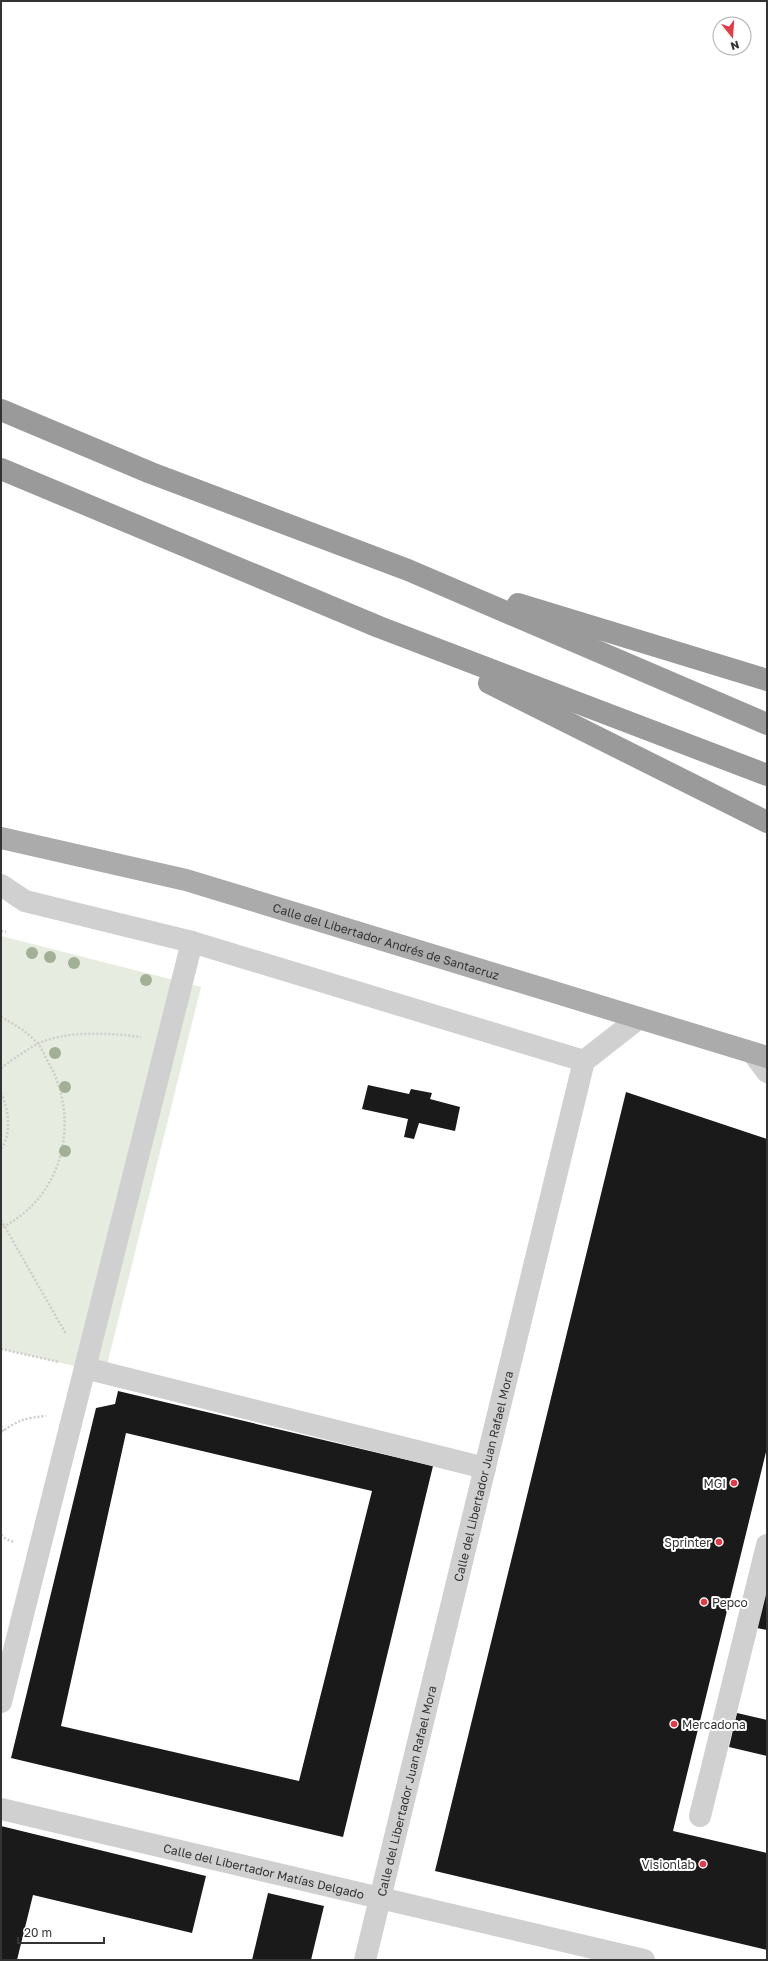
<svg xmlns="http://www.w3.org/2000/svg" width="768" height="1961" font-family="'Golos Text',sans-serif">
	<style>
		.green { fill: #e6ecdf }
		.building { fill: #1a1a1a; fill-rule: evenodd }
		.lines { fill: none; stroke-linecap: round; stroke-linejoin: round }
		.path { stroke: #cdcdcd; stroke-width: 2.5; stroke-dasharray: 2 2; stroke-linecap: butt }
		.minor { stroke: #d0d0d0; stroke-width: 22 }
		.major { stroke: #ababab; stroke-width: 22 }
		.highway { stroke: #9a9a9a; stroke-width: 22 }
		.tree { fill: #a2b095 }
		.poi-dot { fill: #e63946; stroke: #fff; stroke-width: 1.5 }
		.labels { text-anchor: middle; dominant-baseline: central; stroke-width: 4; stroke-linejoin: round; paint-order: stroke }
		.street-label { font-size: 12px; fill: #333; stroke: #fff }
		.poi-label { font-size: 12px; fill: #333; stroke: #fff; text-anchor: end }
	</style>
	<rect width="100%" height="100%" fill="#fff"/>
	<polygon class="green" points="1,936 201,987 105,1373 1,1349"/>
	<g class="building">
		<polygon points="368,1085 409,1094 411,1089 432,1093 430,1099 460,1107 455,1131 419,1123 414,1139 404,1137 408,1119 362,1109"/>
		<polygon points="626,1092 767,1139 767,1448 673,1831 767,1853 767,1950 435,1871"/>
		<path d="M118,1391L433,1466L343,1837L11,1758L96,1408L115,1404ZM126,1433L372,1491L299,1781L61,1726Z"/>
		<polygon points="765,1595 767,1595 767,1630 757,1628"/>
		<polygon points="737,1713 767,1720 767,1756 729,1747"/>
		<polygon points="1,1826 206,1876 192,1933 33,1895 17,1960 1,1960"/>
		<polygon points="268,1893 324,1906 311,1960 252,1960"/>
	</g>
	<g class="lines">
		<g class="path">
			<polyline points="1,931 6,932"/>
			<path d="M1,1017C14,1024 28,1032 38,1044C42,1048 44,1055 47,1060C82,1118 64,1197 1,1228"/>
			<path d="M1,1068C12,1060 25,1051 37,1044C67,1030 109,1033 141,1037"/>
			<path d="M1,1093C9,1110 12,1133 1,1149"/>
			<polyline points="1,1220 66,1334"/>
			<polyline points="1,1349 59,1362"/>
			<polyline points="1,1426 4,1431"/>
			<path d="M1,1432C19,1420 24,1418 46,1416"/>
			<polyline points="1,1535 6,1539 14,1542"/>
		</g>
		<g class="minor">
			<polyline points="1,885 25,901 192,942 584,1061"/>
			<polyline points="753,1053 767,1072"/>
			<polyline points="85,1368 485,1468"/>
			<polyline points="1,1702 192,942"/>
			<path id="s1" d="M1,1809L644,1960"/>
			<polyline points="700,1816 767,1545"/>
			<path id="s2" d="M365,1960L584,1061L639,1018"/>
		</g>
		<path class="major" id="s3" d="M1,838L186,880L767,1057"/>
		<g class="highway">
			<polyline points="1,410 151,473 408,570 767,724"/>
			<polyline points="1,469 379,627 767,775"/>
			<polyline points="518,604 767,680"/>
			<polyline points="489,683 767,822"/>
		</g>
	</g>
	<g class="tree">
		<circle cx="32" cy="953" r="6"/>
		<circle cx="50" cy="957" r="6"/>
		<circle cx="74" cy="963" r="6"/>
		<circle cx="146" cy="980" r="6"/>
		<circle cx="55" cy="1053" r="6"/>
		<circle cx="65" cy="1087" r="6"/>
		<circle cx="65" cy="1151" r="6"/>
	</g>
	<g class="poi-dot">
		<circle cx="734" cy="1483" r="4"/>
		<circle cx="719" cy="1542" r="4"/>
		<circle cx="704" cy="1602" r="4"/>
		<circle cx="674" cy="1724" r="4"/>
		<circle cx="703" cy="1864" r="4"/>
	</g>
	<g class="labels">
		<g class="street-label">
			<text stroke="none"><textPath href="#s3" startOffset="399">Calle del Libertador Andrés de Santacruz</textPath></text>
			<text stroke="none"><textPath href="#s2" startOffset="498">Calle del Libertador Juan Rafael Mora</textPath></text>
			<text stroke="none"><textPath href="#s2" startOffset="174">Calle del Libertador Juan Rafael Mora</textPath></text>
			<text stroke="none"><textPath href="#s1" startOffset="270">Calle del Libertador Matías Delgado</textPath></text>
		</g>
		<g class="poi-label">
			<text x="726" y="1483">MGI</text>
			<text x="711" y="1542">Sprinter</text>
			<text x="712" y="1602" text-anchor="start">Pepco</text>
			<text x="682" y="1724" text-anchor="start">Mercadona</text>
			<text x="695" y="1864">Visionlab</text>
		</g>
	</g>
	<rect width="768" height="1961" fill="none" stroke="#333333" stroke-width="4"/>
	<g transform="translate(732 36) rotate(163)"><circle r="19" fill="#ffffff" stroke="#adadad"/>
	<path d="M0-3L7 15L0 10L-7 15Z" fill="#e63946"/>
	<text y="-6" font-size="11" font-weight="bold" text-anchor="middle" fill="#333333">N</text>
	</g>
	<path d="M18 1937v6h86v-6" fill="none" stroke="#333333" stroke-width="2"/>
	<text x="24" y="1937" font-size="12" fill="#333333" stroke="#ffffff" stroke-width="3" paint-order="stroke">20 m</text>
</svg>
